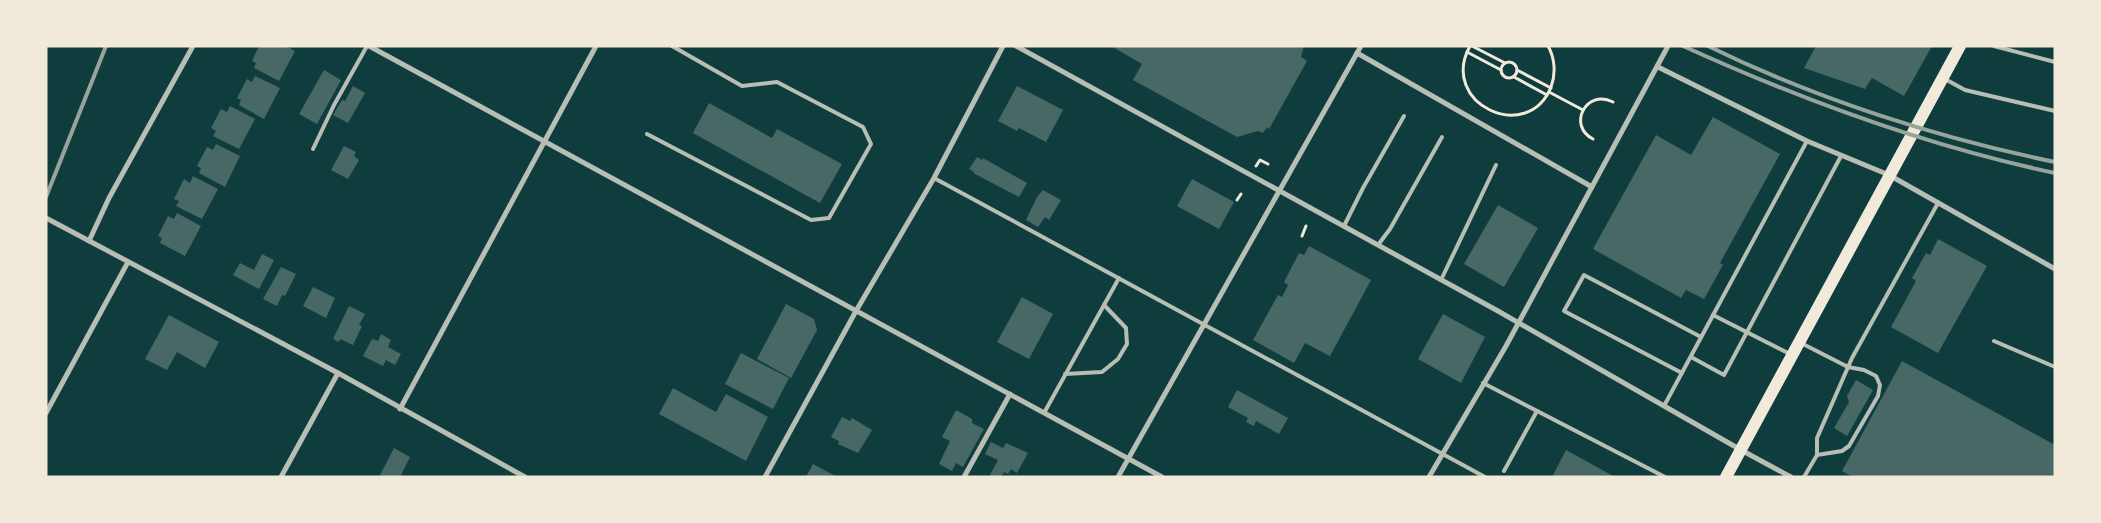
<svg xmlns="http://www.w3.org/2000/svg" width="2101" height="523" font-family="'Noto Sans',sans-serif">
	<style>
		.building { fill: #486865 }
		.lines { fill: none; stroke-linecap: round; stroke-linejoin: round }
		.path { stroke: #f1e9da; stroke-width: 3 }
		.service { stroke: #b8beb3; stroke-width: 4 }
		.minor { stroke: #b8beb3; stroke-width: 5 }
		.primary { stroke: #f1e9da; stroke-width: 12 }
		.rail { stroke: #97a49c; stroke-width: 4 }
	</style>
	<rect width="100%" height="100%" fill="#0f3d3e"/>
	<g class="building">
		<polygon points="259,46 286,46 295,51 279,81 254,68 256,63 252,61"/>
		<polygon points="1111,46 1304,46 1301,57 1307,61 1269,129 1267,127 1263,133 1258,131 1237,137 1133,80 1142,64"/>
		<polygon points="1816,46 1932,46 1904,96 1872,78 1865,89 1804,68"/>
		<polygon points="324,70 341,80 317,124 299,114"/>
		<polygon points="255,76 280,88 264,119 239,105 241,100 237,98 247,79 252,82"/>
		<polygon points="353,86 365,93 348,123 333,115 342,100 345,101"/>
		<polygon points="1017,86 1063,110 1046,142 1019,128 1017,131 998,121"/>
		<polygon points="709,103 772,138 777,129 842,164 820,203 693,133"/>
		<polygon points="230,106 255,119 239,149 213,136 216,131 211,128 221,109 227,112"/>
		<polygon points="1713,117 1780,154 1720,263 1723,265 1704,299 1686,290 1681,298 1593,249 1656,135 1691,155"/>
		<polygon points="216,144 240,156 225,187 199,173 201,168 197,166 207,147 213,150"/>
		<polygon points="344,146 356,152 354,156 359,160 348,179 331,170"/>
		<polygon points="977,157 982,160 983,158 1027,183 1019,197 973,173 974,172 969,169"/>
		<polygon points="193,176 218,189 202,219 176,206 179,201 174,199 184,179 190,183"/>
		<polygon points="1192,179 1234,202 1219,229 1177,206"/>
		<polygon points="1043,190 1061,200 1049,220 1045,217 1038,227 1026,220 1037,197"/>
		<polygon points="1498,205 1538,228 1504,287 1464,264"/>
		<polygon points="177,213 201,226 185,256 160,243 162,238 158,236 168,216 174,219"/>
		<polygon points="1938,239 1987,266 1938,353 1891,327 1916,281 1912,278 1926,253 1930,255"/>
		<polygon points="1309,246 1371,280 1330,356 1305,343 1294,363 1253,340 1278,295 1282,297 1288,285 1284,282 1299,253 1304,255"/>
		<polygon points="262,254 274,260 259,289 233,275 240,263 254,270"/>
		<polygon points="281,267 296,274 285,296 282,295 277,306 263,299"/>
		<polygon points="313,287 335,298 326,318 303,306"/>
		<polygon points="1022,297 1053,314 1029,359 997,342"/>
		<polygon points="786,304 814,319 817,330 791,378 757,359"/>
		<polygon points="349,306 365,314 359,325 362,326 353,345 340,339 339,342 333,339"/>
		<polygon points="1443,314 1485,337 1461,383 1418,359"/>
		<polygon points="169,315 219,342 205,368 177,352 167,370 145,359"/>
		<polygon points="381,334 391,340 388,347 401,354 395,365 386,360 383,366 363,356 372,339 378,341"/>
		<polygon points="741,353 789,378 773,409 725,384"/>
		<polygon points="1902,361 2055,445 2055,477 1853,477 1842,471"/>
		<polygon points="1856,380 1873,390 1847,436 1834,428 1849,402 1847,396"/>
		<polygon points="673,388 716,412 726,394 768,417 746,461 659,414"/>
		<polygon points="1237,390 1288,418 1279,434 1256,421 1254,426 1246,422 1248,418 1228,407"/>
		<polygon points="956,410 972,419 972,423 984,429 963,467 956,463 952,471 939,464 950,441 942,437"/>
		<polygon points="842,417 850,421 852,418 872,430 858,453 838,444 839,441 831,437"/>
		<polygon points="991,442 1003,448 1006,443 1028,453 1017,473 1011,469 1008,474 1004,472 1001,477 989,477 998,460 985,454"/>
		<polygon points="394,448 410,457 400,477 379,477"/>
		<polygon points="1566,450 1615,477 1552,477"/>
		<polygon points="813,464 837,477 806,477"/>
	</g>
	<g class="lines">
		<g class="path">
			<path d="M1470,46C1438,104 1528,145 1551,87C1556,74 1555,58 1548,46"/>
			<polyline points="1472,46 1505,63"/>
			<polyline points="1467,52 1501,70"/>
			<circle cx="1509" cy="70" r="8"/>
			<polyline points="1517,70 1551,88"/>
			<polyline points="1514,77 1547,95"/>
			<polyline points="1549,92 1583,110"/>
			<path d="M1593,139C1567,126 1586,88 1613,102"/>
			<polyline points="1256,166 1260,160 1268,164"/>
			<polyline points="1237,200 1241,194"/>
			<polyline points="1302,236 1306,226"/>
		</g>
		<g class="service">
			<polyline points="1994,46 2055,62"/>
			<polyline points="1945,79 1965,90 2055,111"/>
			<polyline points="647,134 811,220 829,218 871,144 863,127 777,82 742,86 672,46"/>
			<polyline points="313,149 334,105 367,46"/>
			<polyline points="934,178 1485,477"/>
			<polyline points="1344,226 1363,188 1404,116"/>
			<polyline points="1378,245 1390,229 1442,137"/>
			<polyline points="1441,280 1496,165"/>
			<polyline points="1713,315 1790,354"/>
			<polyline points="1994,341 2055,367"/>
			<polyline points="1801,343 1848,367 1864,370 1876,376 1880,385 1878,396 1849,446 1842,451 1817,455"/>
			<polyline points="1691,357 1724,375 1841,156"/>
			<polyline points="1682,373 1564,311 1584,275 1701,337"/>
			<polyline points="1065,374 1102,372 1118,359 1127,344 1126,328 1104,305"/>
			<polyline points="1483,383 1665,477"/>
			<polyline points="1664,406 1807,141"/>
			<polyline points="1044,413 1119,278"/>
			<polyline points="1504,471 1537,411"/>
			<polyline points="1804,477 1817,455 1817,438 1852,358 1938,203"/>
		</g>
		<g class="minor">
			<polyline points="369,46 1162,477"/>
			<polyline points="1016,46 1498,311 1741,450 1791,477"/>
			<polyline points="1357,53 1592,187"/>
			<polyline points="1658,67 1807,141 1889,175 2055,269"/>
			<polyline points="46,218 338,373 525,477"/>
			<polyline points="89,241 109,198 193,46"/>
			<polyline points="400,409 596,46"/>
			<polyline points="46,413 128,262"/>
			<polyline points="281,477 338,373"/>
			<polyline points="765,477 856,311 934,178 1003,46"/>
			<polyline points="964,477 1010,394"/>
			<polyline points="1118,477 1361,46"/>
			<polyline points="1429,477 1506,346 1668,46"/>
		</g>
		<polyline class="primary" points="1726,477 1960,46"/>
		<g class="rail">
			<path d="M1683,46C1802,100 1926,146 2055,173"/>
			<path d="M1708,46C1816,99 1938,138 2055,162"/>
			<polyline points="46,197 106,46"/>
		</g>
	</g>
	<rect width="2101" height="523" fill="none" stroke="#f1e9da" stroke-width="95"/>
</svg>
